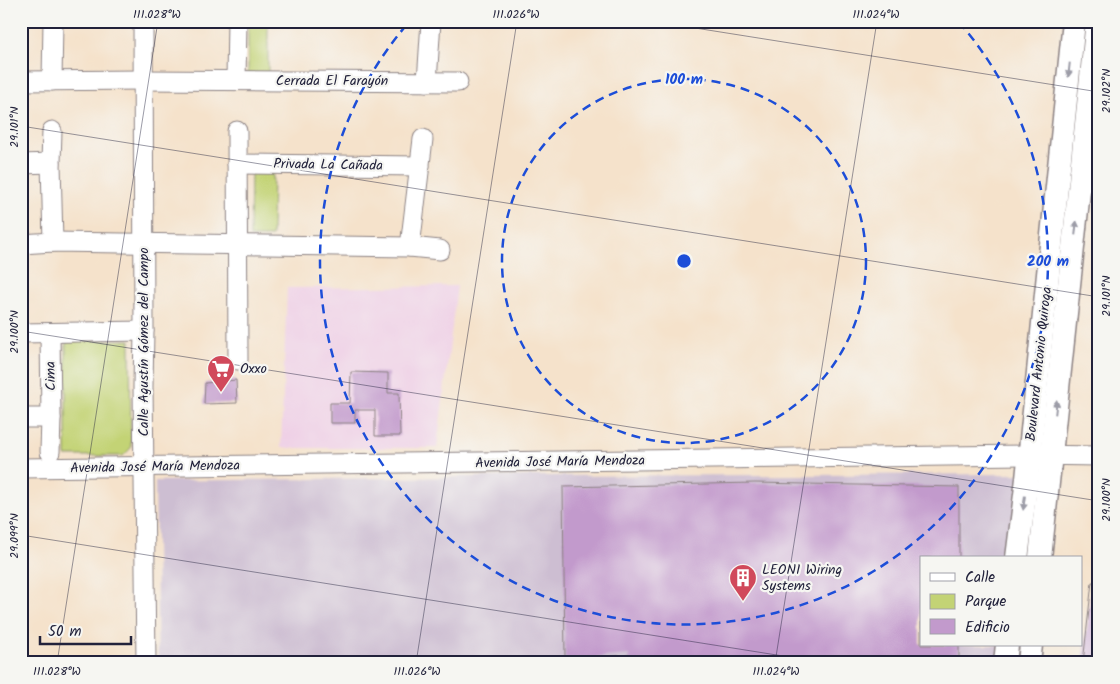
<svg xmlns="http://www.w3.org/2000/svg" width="1120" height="684" font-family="Kalam,sans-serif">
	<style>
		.built { fill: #efd0e6 }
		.industrial { fill: #cdbed2 }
		.green { fill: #c3d375; stroke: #727a58 }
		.building { fill: #c29acc }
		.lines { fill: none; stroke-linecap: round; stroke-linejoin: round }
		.minor-casing { stroke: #8c8283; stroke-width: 21 }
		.major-casing { stroke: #8c8283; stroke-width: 25 }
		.minor { stroke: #fff; stroke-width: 19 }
		.major { stroke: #fff; stroke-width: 22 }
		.oneway { fill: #9c9ca7 }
		.ticks { fill: none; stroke: #22223b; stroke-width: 1; stroke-opacity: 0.45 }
		.ring { fill: none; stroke: #1d4ed8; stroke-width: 2.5; stroke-dasharray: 9 6 }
		.labels { text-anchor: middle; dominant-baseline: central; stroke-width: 4.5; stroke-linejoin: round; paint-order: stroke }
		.street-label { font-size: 14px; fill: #22223b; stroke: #f6f6f2 }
		.poi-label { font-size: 14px; fill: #22223b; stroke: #f6f6f2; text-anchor: start }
		.centre { fill: #1d4ed8; stroke: #f6f6f2; stroke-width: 2.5 }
		.ring-label { font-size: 15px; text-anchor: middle; font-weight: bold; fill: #1d4ed8; stroke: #f6f6f2; stroke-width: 4.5; stroke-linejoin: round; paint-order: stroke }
		.neatline { fill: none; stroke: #22223b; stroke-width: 2 }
		.ticks-label { font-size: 12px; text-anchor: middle; fill: #22223b }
	</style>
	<rect width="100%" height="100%" fill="#f6f6f2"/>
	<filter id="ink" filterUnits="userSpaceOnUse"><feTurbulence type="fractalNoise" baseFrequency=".02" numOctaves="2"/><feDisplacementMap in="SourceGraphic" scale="10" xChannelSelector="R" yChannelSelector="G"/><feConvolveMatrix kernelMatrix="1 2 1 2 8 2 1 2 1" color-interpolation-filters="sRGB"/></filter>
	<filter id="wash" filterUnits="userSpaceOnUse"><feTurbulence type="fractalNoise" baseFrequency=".0096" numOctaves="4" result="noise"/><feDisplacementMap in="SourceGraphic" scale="20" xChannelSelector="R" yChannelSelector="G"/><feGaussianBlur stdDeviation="1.12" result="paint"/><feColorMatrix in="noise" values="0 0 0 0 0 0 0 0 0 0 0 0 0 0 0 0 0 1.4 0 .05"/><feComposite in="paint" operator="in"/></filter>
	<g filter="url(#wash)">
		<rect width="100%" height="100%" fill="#f5e2cb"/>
		<polygon class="built" points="457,286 437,448 281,448 287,288"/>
		<polygon class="industrial" points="1023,474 1012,558 921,558 921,645 1001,645 999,663 158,663 155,481 536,476"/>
		<g class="green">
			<rect x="248" y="21" width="20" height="53"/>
			<polygon points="251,168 273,168 272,237 250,237"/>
			<polygon points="130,340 131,448 123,456 66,456 66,341"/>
		</g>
		<g id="blocks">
			<g class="building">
				<polygon points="351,372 388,373 388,393 399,393 400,436 375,436 375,410 355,410 355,423 330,423 330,403 350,403"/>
				<polygon points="236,380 237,403 204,404 205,383"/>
				<polygon points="755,483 959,487 959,558 921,558 921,645 959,645 959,663 629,663 629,655 565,660 563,487"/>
				<polygon points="1092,582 1099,582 1099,663 1083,663"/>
			</g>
		</g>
	</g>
	<g filter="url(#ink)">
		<use href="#blocks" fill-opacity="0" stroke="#8c8283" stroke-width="1"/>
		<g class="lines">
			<defs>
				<g id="minor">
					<polyline points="143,21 144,331 143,386 146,663"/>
					<polyline points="236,80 237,21"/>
					<polyline points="21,81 142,80 458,82"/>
					<polyline points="52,81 53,21"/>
					<polyline points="427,82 431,21"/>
					<polyline points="52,131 51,163 53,242"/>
					<polyline points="237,131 238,360"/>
					<polyline points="21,164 51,163"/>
					<polyline points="237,164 420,166"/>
					<polyline points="21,244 53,242 410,247 440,250"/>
					<polyline points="410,247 423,139"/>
					<polyline points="21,333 144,331"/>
					<polyline points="50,333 51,418 50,452"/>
					<polyline points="21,418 51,418"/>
					<polyline points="21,468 1030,455 1099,456"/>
				</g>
				<g id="major">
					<polyline points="1017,558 1027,479 1074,21"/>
					<polyline points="1040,558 1097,21"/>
					<polyline points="1005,663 1007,645"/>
					<polyline points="1029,663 1031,645"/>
				</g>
			</defs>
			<use href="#minor" class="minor-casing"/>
			<use href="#major" class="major-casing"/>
			<use href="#minor" class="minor"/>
			<use href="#major" class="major"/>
		</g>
		<defs><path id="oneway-solid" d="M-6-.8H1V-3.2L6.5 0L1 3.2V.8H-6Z" transform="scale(1.25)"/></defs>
		<g class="oneway">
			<use href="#oneway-solid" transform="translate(1069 70) rotate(96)"/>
			<use href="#oneway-solid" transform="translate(1076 228) rotate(-84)"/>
			<use href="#oneway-solid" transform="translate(1056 407) rotate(-84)"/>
			<use href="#oneway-solid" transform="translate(1024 503) rotate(97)"/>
		</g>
	</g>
	<path class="ticks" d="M651,21L1099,92M21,126L1099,297M21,331L1099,501M21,535L827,663M57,663L158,21M416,663L517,21M775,663L877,21"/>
	<g class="ring">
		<circle cx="684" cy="261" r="182"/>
		<path d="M959 22A364 364 0 1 1 409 22"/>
	</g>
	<defs>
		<symbol id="supermarket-pin" viewBox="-11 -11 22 30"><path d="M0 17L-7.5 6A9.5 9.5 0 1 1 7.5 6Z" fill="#d1495b" stroke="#f6f6f2"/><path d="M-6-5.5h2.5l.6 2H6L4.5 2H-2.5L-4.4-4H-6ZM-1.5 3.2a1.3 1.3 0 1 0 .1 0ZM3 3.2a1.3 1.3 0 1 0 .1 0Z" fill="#fff"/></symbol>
		<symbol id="building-pin" viewBox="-11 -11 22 30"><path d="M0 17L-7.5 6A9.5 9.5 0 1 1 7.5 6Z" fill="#d1495b" stroke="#f6f6f2"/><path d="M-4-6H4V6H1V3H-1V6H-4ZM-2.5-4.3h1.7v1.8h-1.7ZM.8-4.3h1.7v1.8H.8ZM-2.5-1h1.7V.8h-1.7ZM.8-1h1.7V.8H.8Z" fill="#fff"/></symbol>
	</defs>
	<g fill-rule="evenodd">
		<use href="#supermarket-pin" x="205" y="353" width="32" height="43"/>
		<use href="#building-pin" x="727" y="562" width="32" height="43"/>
	</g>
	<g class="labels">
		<g class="street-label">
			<text x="332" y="81">Cerrada El Farayón</text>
			<text transform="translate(328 165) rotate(1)">Privada La Cañada</text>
			<text transform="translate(144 342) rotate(-90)">Calle Agustín Gómez del Campo</text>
			<text transform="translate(1039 364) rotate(-84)">Boulevard Antonio Quiroga</text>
			<text transform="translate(51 376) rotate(-91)">Cima</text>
			<text transform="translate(560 462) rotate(-1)">Avenida José María Mendoza</text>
			<text transform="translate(155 467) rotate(-1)">Avenida José María Mendoza</text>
		</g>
		<g class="poi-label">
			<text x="240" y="369">Oxxo</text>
			<text x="762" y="570">LEONI Wiring<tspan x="762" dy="16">Systems</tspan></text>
		</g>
	</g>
	<circle cx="684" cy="261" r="8" class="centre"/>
	<g class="ring-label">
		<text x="684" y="84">100 m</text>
		<text x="1048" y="266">200 m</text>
	</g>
	<rect width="1120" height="684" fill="none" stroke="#f6f6f2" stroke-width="55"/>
	<rect x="920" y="556" width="162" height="90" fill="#f6f6f2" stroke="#a1a1a9"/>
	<rect x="930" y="573" width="25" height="8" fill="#ffffff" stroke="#a1a1a9"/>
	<text x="965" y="582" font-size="15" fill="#22223b">Calle</text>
	<rect x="930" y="594" width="25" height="15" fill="#c3d375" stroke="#a1a1a9"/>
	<text x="965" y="606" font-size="15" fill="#22223b">Parque</text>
	<rect x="930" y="619" width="25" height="15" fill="#c29acc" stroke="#a1a1a9"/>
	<text x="965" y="632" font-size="15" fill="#22223b">Edificio</text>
	<path d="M40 636v8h91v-8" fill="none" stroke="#22223b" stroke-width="2.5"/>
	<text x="48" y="636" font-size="15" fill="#22223b" stroke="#f6f6f2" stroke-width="4" paint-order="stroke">50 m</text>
	<rect x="28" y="28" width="1064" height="628" class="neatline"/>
	<g class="ticks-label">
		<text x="157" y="18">111.028°W</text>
		<text x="516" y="18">111.026°W</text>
		<text x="876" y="18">111.024°W</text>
		<text transform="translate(1106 91) rotate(-90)" y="4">29.102°N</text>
		<text transform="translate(14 127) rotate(-90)" y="4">29.101°N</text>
		<text transform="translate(1106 296) rotate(-90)" y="4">29.101°N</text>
		<text transform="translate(14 332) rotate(-90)" y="4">29.100°N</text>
		<text transform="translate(1106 500) rotate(-90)" y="4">29.100°N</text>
		<text transform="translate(14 536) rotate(-90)" y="4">29.099°N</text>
		<text x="57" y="675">111.028°W</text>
		<text x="417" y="675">111.026°W</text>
		<text x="776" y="675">111.024°W</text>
	</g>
</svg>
